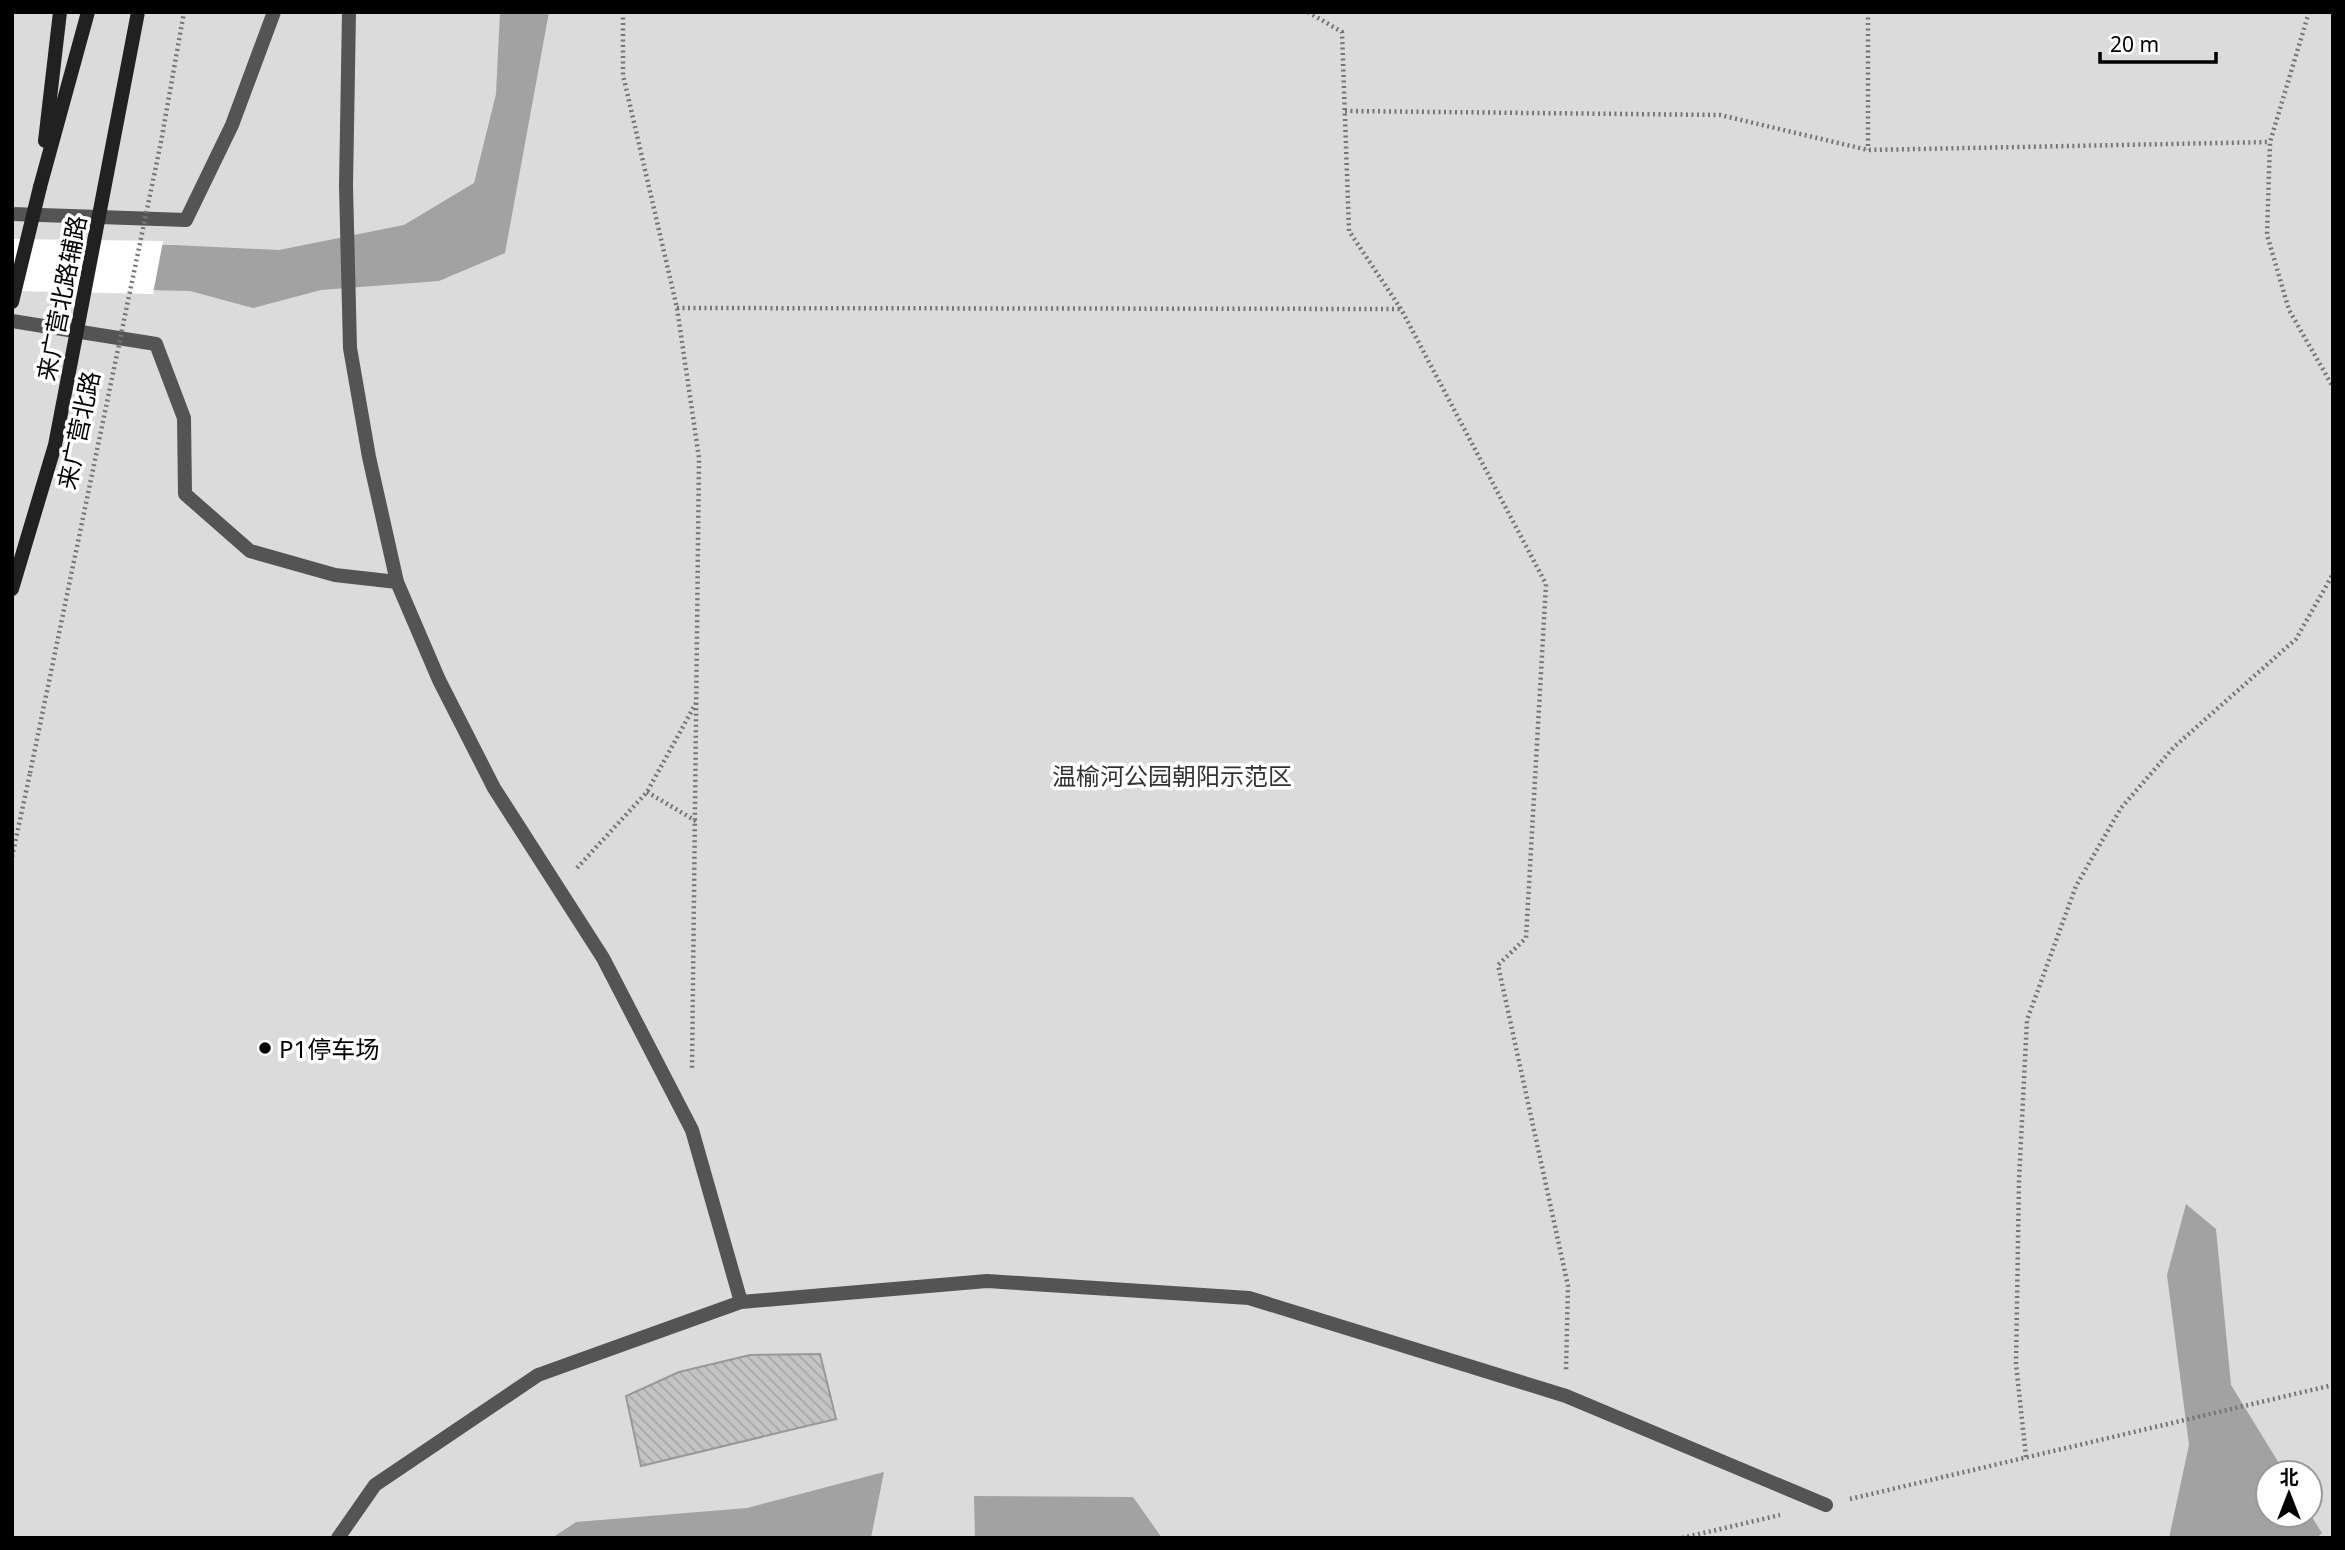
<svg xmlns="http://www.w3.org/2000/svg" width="2345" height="1550" font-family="'Noto Sans','Noto Sans SC',sans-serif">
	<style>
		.park { fill: #dbdbdb; fill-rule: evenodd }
		.water { fill: #a2a2a2 }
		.pier { fill: #fff }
		.building { fill: url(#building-back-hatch); stroke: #989898; stroke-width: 2 }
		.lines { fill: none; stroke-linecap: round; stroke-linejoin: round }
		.path { stroke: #767676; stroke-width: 4.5; stroke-dasharray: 2 3.5; stroke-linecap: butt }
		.lane { stroke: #545454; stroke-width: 14 }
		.secondary { stroke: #212121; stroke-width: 14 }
		.path-bridge { stroke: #767676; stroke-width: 4.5; stroke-dasharray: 2 3.5; stroke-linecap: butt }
		.secondary-bridge { stroke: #212121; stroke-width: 14 }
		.poi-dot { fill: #000; stroke: #fff; stroke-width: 2.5 }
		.labels { text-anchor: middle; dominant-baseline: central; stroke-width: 7; stroke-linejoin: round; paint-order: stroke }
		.street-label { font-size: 24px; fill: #000; stroke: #fff }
		.park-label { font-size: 24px; fill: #323232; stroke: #fff }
		.poi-label { font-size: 24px; fill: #000; stroke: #fff; text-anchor: start }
	</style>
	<defs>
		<pattern id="building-back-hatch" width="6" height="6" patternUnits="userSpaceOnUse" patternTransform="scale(1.75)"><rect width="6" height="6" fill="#c4c4c4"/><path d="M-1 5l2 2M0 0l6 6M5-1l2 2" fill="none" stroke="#a7a7a7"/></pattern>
	</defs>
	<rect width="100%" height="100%" fill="#fff"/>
	<path class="park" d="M12,12H2333V1538H12ZM2268,1473H2310V1515H2268Z"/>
	<g class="water">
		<polygon points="500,12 549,12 505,253 439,281 321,290 253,308 190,291 12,287 12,242 174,245 279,250 404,225 474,183 496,94"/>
		<polygon points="2186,1204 2216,1229 2231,1385 2285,1473 2268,1473 2268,1515 2310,1514 2322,1533 2317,1538 2169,1538 2189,1445 2167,1275"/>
		<polygon points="884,1472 871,1538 552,1538 576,1522 747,1508"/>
		<polygon points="974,1496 1133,1497 1162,1538 975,1538"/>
	</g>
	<polygon class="pier" points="12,239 163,241 153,294 12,291"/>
	<polygon class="building" points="820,1354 836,1419 641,1466 626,1396 679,1372 750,1355"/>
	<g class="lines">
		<g class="path">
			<polyline points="623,12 623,75 677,308 699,458 692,1070"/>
			<polyline points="1308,12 1342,32 1349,231 1401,309 1546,584 1526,938 1498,965 1568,1286 1566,1370"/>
			<polyline points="1868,12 1868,150"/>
			<polyline points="2309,12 2270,142 2267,235 2289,310 2333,387"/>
			<polyline points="1345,111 1720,115 1868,150 2270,142"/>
			<polyline points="677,308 1400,309"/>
			<polyline points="647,792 696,821"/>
			<polyline points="12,857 30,773"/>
			<polyline points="577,868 647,792 696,703"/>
			<polyline points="2026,1457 2016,1364 2019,1180 2027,1020 2076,886 2121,808 2174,747 2296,639 2333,574"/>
			<polyline points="1850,1499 2333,1385"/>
			<polyline points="1682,1538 1780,1515"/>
		</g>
		<g class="lane">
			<polyline points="349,12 346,186 350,348 369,457 397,582 439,680 494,788 603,958 692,1130 741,1302"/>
			<polyline points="12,214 186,220 232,125 274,12"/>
			<polyline points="12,321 156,344 184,418 185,494 250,551 335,575 397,582"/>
			<polyline points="338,1538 375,1485 538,1375 741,1302 987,1281 1249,1298 1566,1396 1826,1505"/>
		</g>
		<g class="secondary">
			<polyline points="45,141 60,12"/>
			<polyline points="40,187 88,12"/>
		</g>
		<polyline class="path-bridge" points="30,773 161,142 184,12"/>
		<g class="secondary-bridge">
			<polyline points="12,302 40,187"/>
			<polyline points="12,589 55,445 138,12"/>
		</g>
	</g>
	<circle class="poi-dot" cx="265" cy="1048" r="7"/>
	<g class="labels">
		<g class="street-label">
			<text transform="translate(61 298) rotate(-79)">来广营北路辅路</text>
			<text transform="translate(78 430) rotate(-78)">来广营北路</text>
		</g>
		<g class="park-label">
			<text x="1172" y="775">温榆河公园朝阳示范区</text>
		</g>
		<g class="poi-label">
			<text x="279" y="1048">P1停车场</text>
		</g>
	</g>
	<rect width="2345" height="1550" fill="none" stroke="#000000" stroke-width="28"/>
	<g transform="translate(2289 1494)"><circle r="33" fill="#ffffff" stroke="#999999" stroke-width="2"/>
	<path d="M0-5L12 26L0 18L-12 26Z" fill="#000000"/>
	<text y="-10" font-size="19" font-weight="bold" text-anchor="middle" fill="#000000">北</text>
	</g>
	<path d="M2100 52v10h116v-10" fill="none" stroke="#000000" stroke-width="3.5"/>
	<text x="2110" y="52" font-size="21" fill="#000000" stroke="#ffffff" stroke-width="5" paint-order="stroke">20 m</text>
</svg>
